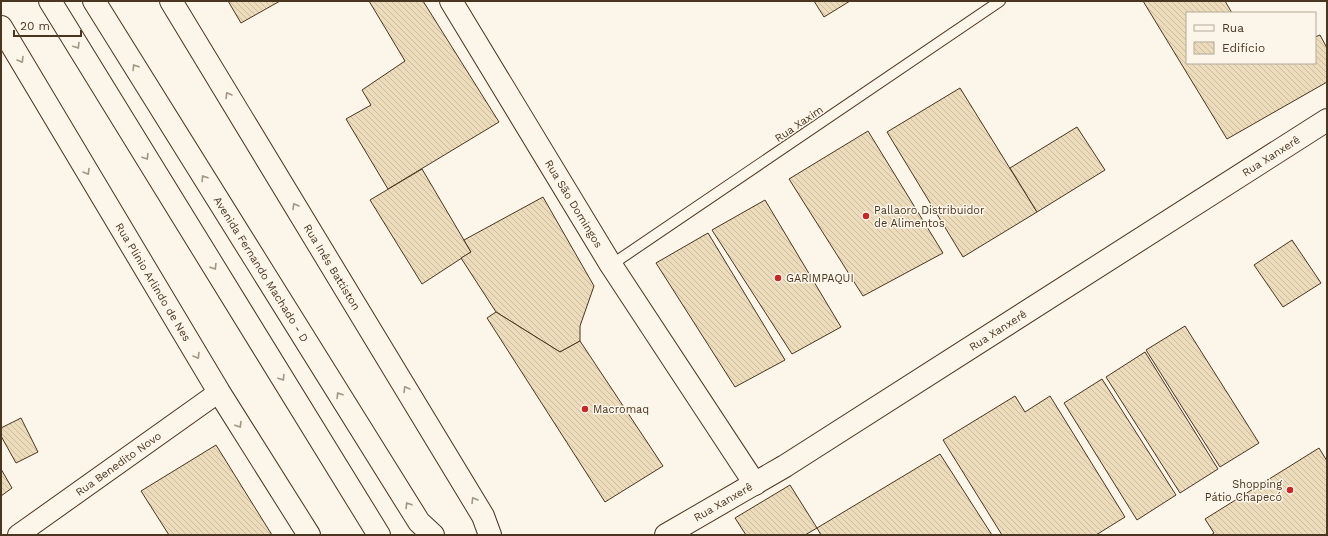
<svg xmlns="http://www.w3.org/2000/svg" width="1328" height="536" font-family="'Work Sans',sans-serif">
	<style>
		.building { fill: url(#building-back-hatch); stroke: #4a3520 }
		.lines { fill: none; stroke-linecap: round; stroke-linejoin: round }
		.lane-casing { stroke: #4a3520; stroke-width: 12 }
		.street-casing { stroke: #4a3520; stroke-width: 22 }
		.secondary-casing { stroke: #4a3520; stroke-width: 24 }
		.primary-casing { stroke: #4a3520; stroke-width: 24 }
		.lane { stroke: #fbf6e9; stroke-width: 10 }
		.street { stroke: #fbf6e9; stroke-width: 20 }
		.secondary { stroke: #fbf6e9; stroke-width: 22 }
		.primary { stroke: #fbf6e9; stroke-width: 22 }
		.oneway { stroke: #a29684 }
		.poi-dot { fill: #c62828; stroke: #fbf6e9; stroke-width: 1.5 }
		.labels { text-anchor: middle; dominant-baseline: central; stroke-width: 3; stroke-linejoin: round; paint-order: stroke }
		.street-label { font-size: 11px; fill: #4a3520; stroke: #fbf6e9 }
		.poi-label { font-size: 11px; fill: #4a3520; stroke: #fbf6e9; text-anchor: start }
	</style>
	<defs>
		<pattern id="building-back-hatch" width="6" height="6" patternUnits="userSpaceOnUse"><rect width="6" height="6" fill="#ecdcbc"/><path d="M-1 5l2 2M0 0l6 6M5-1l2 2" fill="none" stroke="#ccbda1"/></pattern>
	</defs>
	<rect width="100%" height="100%" fill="#fbf6e9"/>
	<g class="building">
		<polygon points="228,1 280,1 241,23"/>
		<polygon points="369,1 423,1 499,122 388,189 346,119 371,105 362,90 405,61"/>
		<polygon points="814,1 850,1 824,17"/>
		<polygon points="1143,1 1225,1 1232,13 1187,13 1187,63 1315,63 1315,37 1320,35 1327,48 1327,82 1227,139"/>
		<polygon points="960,88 1037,212 963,257 887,132"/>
		<polygon points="1077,127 1105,170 1037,212 1010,168"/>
		<polygon points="868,131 943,253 863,296 789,179"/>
		<polygon points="422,169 471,252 422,284 370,200"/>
		<polygon points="543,197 594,286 580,326 580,341 560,352 496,312 461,258 471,252 464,240"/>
		<polygon points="765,200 841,327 792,354 712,230"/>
		<polygon points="708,233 785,360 735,387 656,263"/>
		<polygon points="1292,240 1321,283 1283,307 1254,265"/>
		<polygon points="496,312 560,352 580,341 663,466 605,502 487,318"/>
		<polygon points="1185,326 1259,443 1220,467 1146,350"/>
		<polygon points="1145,352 1218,469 1180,493 1106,377"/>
		<polygon points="1102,379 1176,495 1137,520 1064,403"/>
		<polygon points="1015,396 1025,412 1050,396 1125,517 1096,535 1002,535 943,440"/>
		<polygon points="21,418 38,452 16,463 1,436 1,428"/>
		<polygon points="216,445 272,535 169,535 141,491"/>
		<polygon points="1319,448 1327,461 1327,535 1211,535 1214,533 1205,519"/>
		<polygon points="940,454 992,535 821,535 817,528"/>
		<polygon points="1,469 12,488 1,496"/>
		<polygon points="790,485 817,528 805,535 746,535 735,518"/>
	</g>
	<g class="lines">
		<defs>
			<polyline id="lane" points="611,265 1000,1"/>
			<g id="street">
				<path id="s1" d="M18,535L219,392"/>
			</g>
			<g id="secondary">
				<path id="s2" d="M171,1L483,516L490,535"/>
				<path id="s3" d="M451,1L611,265L755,484"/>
				<path id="s4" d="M1,27L219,392L309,535"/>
				<path id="s5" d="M666,535L785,466L1327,120"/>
			</g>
			<g id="primary">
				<polyline points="50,1 379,535"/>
				<path id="s6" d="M94,1L419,522L433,535"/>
			</g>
		</defs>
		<use href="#lane" class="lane-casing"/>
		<use href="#street" class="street-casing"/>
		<use href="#secondary" class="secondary-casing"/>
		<use href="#primary" class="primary-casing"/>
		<use href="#lane" class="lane"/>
		<use href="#street" class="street"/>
		<use href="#secondary" class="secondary"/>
		<use href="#primary" class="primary"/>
	</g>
	<defs><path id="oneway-chevron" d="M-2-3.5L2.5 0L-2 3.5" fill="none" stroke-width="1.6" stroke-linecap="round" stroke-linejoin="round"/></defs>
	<g class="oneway">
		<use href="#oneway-chevron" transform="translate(77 46) rotate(58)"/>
		<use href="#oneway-chevron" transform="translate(21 60) rotate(59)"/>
		<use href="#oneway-chevron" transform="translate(135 67) rotate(-122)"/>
		<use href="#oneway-chevron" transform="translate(228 95) rotate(-121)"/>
		<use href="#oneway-chevron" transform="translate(146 157) rotate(58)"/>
		<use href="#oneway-chevron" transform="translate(87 172) rotate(59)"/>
		<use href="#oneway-chevron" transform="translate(204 178) rotate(-122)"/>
		<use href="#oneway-chevron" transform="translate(295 206) rotate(-121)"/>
		<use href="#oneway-chevron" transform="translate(214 267) rotate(58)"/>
		<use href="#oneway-chevron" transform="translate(197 356) rotate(59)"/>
		<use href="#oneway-chevron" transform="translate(282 378) rotate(58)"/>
		<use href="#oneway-chevron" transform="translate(406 389) rotate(-121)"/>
		<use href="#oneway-chevron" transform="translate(339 395) rotate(-122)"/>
		<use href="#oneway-chevron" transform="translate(239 425) rotate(58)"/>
		<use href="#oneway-chevron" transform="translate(474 500) rotate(-121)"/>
		<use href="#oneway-chevron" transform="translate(408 505) rotate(-122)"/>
	</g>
	<g class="poi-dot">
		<circle cx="866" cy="216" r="4"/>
		<circle cx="778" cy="278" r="4"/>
		<circle cx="585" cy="409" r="4"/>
		<circle cx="1290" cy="490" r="4"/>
	</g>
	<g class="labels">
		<g class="street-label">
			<text transform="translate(799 124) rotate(-34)">Rua Xaxim</text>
			<text stroke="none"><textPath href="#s5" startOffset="714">Rua Xanxerê</textPath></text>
			<text stroke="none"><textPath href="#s3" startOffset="237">Rua São Domingos</textPath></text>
			<text stroke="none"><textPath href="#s2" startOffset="311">Rua Inês Battiston</textPath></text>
			<text stroke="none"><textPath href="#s6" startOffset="316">Avenida Fernando Machado - D</textPath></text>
			<text stroke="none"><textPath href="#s4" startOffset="297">Rua Plínio Arlindo de Nes</textPath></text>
			<text stroke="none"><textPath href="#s5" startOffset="390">Rua Xanxerê</textPath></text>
			<text stroke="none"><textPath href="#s1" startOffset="123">Rua Benedito Novo</textPath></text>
			<text stroke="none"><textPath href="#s5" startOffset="66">Rua Xanxerê</textPath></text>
		</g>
		<g class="poi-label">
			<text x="874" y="210">Pallaoro Distribuidor<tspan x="874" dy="13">de Alimentos</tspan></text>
			<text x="786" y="278">GARIMPAQUI</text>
			<text x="593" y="409">Macromaq</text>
			<text x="1282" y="484" text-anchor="end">Shopping<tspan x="1282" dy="13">Pátio Chapecó</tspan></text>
		</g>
	</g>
	<rect width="1328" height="536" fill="none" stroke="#4a3520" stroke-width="4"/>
	<rect x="1186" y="12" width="130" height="52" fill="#fbf6e9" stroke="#b4a999"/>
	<rect x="1194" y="25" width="20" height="6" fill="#fbf6e9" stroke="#b4a999"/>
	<text x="1222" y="32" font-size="12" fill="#4a3520">Rua</text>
	<rect x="1194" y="42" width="20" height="12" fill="url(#building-back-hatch)" stroke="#b4a999"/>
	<text x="1222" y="52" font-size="12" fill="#4a3520">Edifício</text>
	<path d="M14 30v6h67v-6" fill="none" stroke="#4a3520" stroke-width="2"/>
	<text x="20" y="30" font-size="12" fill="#4a3520" stroke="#fbf6e9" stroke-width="3" paint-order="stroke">20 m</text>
</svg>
